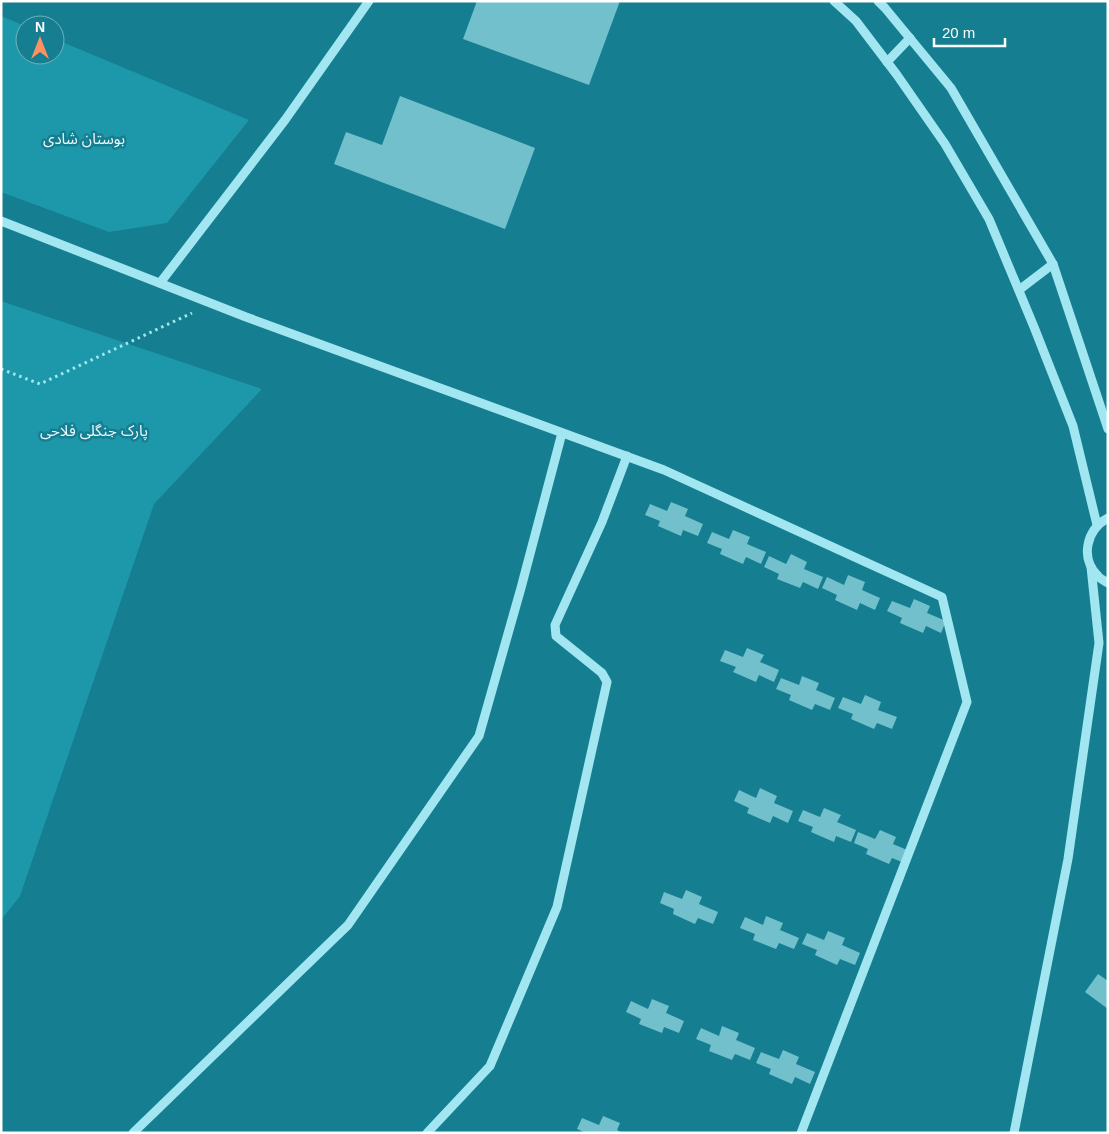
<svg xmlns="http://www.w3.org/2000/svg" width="1109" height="1134" font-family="Helvetica,'Noto Sans Arabic',sans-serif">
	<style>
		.green { fill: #1d98aa }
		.building { fill: #72c0cc }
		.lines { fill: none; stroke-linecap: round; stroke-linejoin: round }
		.path { stroke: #a2e6f1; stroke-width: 3; stroke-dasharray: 2.5 4; stroke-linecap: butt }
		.minor { stroke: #a2e6f1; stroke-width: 9 }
		.labels { text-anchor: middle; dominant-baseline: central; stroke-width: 5; stroke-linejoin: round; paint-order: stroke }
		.park-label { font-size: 15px; fill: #ecfcfe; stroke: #157e91 }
	</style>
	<rect width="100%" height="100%" fill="#157e91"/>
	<g class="green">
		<polygon points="1,16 25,26 25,55 55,55 55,39 249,120 167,223 109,232 1,192"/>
		<polygon points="1,301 262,389 154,504 20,896 1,920"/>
	</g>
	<g class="building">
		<polygon points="477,1 620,1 589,85 463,39"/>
		<polygon points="400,96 535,148 505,229 334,164 346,132 382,145"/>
		<polygon points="671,502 688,509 685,516 703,524 698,536 683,530 681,536 658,526 660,521 645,515 650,504 667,511"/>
		<polygon points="733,530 750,537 747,544 766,552 761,564 746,557 743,564 720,554 722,549 707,543 712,532 729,539"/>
		<polygon points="791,554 807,562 804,569 823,577 818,589 803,582 800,588 777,579 779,574 764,567 769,556 786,564"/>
		<polygon points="848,575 865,582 862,590 880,598 875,610 860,603 857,610 835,600 837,595 822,588 827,577 844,585"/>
		<polygon points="914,599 930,606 927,613 946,621 941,633 926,626 923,633 900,623 902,618 887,611 892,601 910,608"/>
		<polygon points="747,648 764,655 760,662 779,670 774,682 759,675 756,682 733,672 736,667 720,661 725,650 743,657"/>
		<polygon points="802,676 819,683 816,690 835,698 830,710 815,704 812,710 789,700 791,695 776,689 781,678 799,685"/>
		<polygon points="865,695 881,702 878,710 897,717 892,729 877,723 874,729 851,719 853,714 838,708 843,697 861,704"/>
		<polygon points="760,788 777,796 774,803 793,811 788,823 773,816 770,823 747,813 749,808 734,801 739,790 756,798"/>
		<polygon points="824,808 841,815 837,822 856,830 851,842 836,836 834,842 811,832 813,827 798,821 803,810 820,817"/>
		<polygon points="880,830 896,837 893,844 912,852 907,864 892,858 889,864 866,854 868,849 854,843 858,832 875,839"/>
		<polygon points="686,890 702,897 699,904 718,912 713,924 698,918 695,924 673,914 674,909 660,903 664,892 682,899"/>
		<polygon points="766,916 783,923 780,930 799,938 794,949 779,943 776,949 753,940 755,934 740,928 745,917 763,925"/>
		<polygon points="828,931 845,938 842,945 860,953 855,965 840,959 837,965 815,955 817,950 802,944 807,933 824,940"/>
		<polygon points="1098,974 1108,981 1108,1009 1085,992"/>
		<polygon points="652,999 669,1006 666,1013 684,1021 679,1033 664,1027 662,1033 639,1024 641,1019 626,1012 631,1001 648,1009"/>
		<polygon points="722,1026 739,1033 736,1040 755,1048 750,1060 735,1054 732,1060 709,1051 711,1045 696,1039 701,1028 719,1036"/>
		<polygon points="783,1050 799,1057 796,1064 815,1072 810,1084 795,1077 792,1084 769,1074 771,1069 756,1063 761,1052 779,1059"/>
		<polygon points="603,1116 620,1123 617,1130 623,1133 586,1133 577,1129 582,1118 599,1125"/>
	</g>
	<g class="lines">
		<polyline class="path" points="1,369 40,384 192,313"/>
		<g class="minor">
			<polyline points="834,1 856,21 897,75 945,144 989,219 1034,327 1073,426 1097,525"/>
			<polyline points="878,1 885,8 951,88 1053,264 1108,429"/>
			<polyline points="887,62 910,38"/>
			<polyline points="1,221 246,317 664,470 942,597 967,702 801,1133"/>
			<polyline points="160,283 285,120 369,1"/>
			<polyline points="1019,290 1053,264"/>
			<path d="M1108,518C1086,530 1080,558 1098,576C1100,579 1105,581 1108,583"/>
			<polyline points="133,1133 348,925 479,736 521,588 562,433"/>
			<polyline points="427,1133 490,1066 557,907 607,682 602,673 556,636 555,625 602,522 627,456"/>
			<polyline points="1014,1133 1068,859 1099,643 1091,567"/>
		</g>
	</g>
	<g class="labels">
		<g class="park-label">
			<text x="84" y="138">بوستان شادی</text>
			<text x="94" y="430">پارک جنگلی فلاحی</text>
		</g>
	</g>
	<rect width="1109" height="1134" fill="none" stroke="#ffffff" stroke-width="5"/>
	<g transform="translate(40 40)"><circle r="24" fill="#157e91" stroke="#73b2bd"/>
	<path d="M0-4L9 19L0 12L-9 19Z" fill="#ff9062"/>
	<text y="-8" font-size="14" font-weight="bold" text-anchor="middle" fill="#ffffff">N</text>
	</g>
	<path d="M934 38v8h71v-8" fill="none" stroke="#ffffff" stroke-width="2.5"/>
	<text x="942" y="38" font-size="15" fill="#ffffff" stroke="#157e91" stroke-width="4" paint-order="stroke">20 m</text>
</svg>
